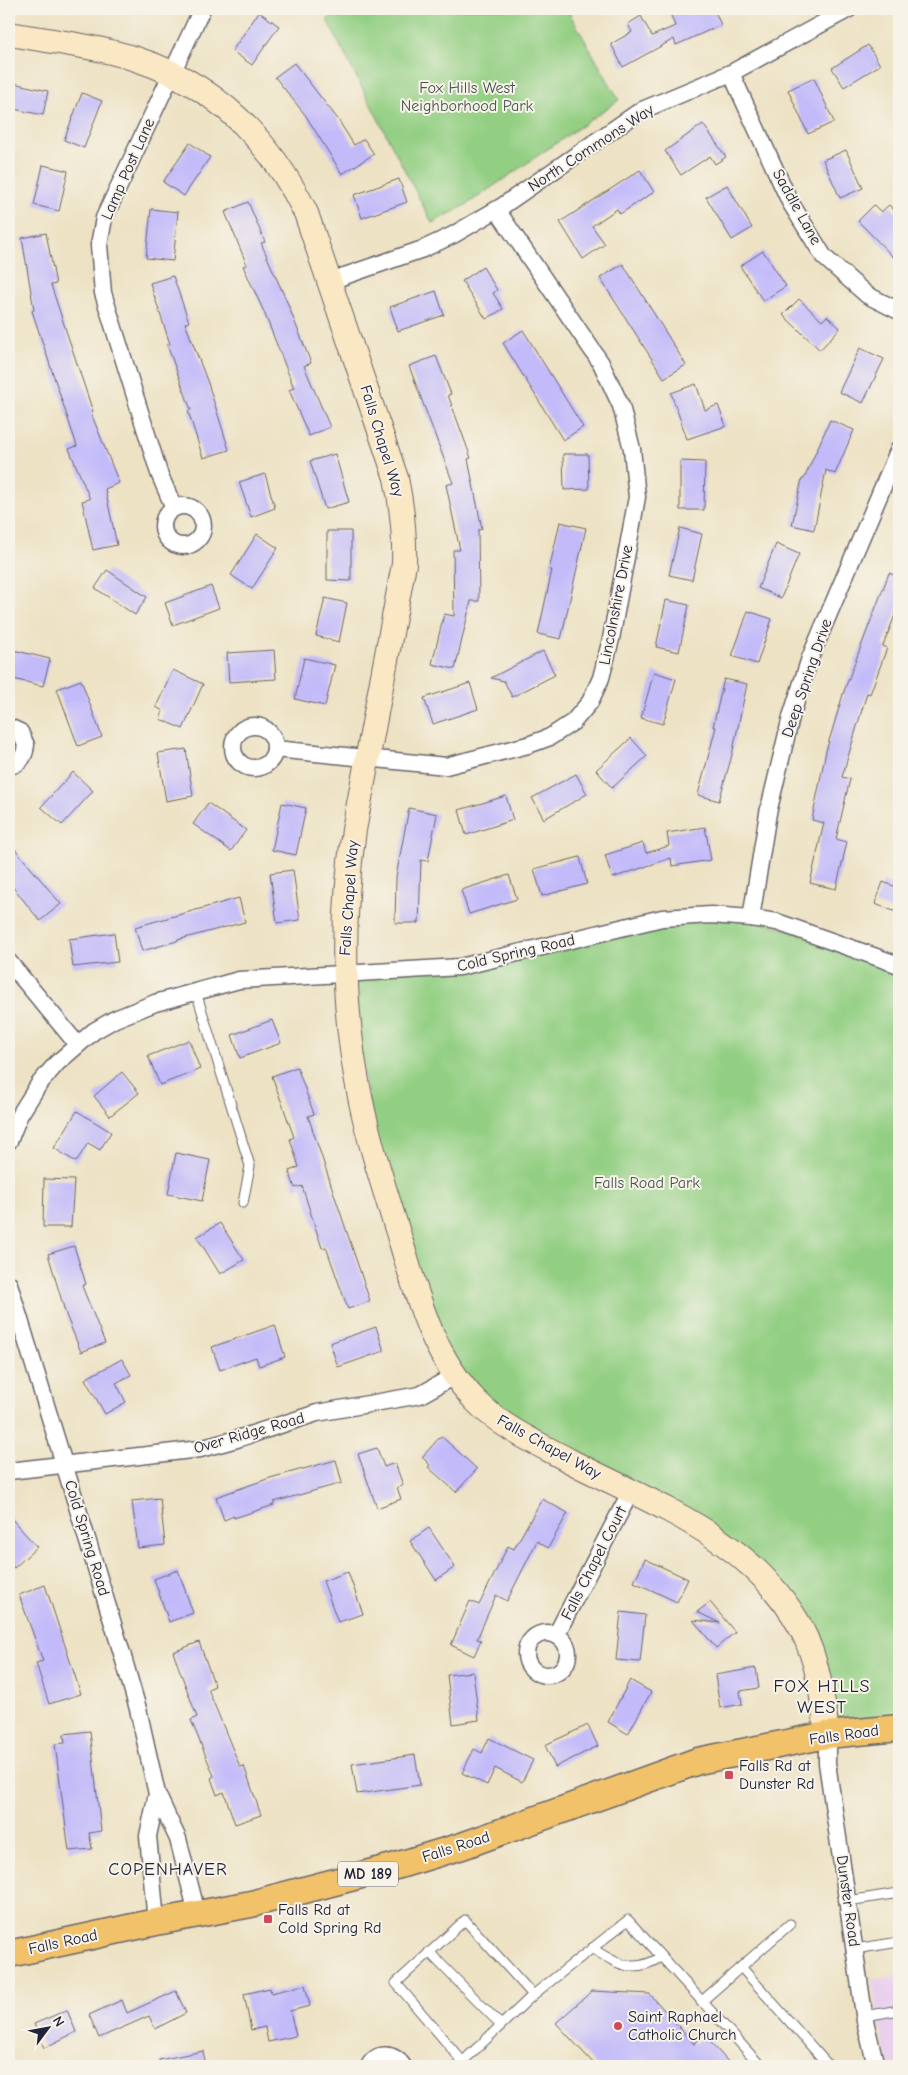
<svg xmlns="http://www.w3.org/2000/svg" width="908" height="2075" font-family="'Comic Neue',sans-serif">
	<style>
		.built { fill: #e9d1ed }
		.green { fill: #93cf83; stroke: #5a785f }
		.building { fill: #c3bbf9 }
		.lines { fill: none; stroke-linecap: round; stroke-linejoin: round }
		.lane-casing { stroke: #69656b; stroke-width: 11 }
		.street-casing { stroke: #69656b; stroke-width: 19 }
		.secondary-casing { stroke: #69656b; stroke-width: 26 }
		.primary-casing { stroke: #69656b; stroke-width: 29 }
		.lane { stroke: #fff; stroke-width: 9 }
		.street { stroke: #fff; stroke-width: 16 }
		.secondary { stroke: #fae7c3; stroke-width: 24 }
		.primary { stroke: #f2c26a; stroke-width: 26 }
		.poi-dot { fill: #d1495b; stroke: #f7f3e8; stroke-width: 2 }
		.labels { text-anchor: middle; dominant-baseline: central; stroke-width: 4; stroke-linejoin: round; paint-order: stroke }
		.shield { fill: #f7f3e8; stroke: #62616f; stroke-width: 1 }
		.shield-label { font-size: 15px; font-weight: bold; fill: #22223b }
		.park-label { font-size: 16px; fill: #445651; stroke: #f7f3e8 }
		.street-label { font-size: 16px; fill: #22223b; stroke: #f7f3e8 }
		.poi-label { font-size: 16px; fill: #22223b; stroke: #f7f3e8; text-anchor: start }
		.neighbourhood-label { font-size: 18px; letter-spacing: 1px; fill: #22223b; stroke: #f7f3e8 }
	</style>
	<rect width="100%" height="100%" fill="#f7f3e8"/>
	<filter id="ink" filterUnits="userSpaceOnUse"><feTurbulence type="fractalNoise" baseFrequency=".02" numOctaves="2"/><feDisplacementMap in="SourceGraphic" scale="10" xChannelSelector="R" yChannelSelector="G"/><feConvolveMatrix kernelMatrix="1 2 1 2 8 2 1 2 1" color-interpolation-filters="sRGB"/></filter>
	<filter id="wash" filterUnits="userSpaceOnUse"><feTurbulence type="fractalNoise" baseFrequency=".0096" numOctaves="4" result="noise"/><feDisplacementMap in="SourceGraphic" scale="20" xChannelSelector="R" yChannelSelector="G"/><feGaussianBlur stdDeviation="1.12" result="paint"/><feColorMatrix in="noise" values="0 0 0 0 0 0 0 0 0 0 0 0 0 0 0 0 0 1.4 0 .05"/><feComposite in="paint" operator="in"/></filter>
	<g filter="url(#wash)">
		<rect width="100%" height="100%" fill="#ede2c4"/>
		<polygon class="built" points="899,1975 899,2066 889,2066 881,2031 872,1979"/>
		<g class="green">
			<polygon points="344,9 567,9 619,100 466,205 432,223 327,20"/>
			<polygon points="662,918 751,918 899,965 899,1728 827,1735 815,1665 739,1553 585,1468 454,1376 386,1194 345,975 460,967"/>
		</g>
		<g id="blocks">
			<g class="building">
				<polygon points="680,9 714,9 721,25 676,45 674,39 623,67 611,44 632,32 628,24 641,16 652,36 675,26 670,13"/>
				<polygon points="259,12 279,26 252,65 232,51"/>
				<polygon points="868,45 880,65 844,87 832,68"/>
				<polygon points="294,63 337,118 354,145 364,139 374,154 342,174 306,116 275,77"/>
				<polygon points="814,78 834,122 808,134 788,90"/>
				<polygon points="9,82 48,91 43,115 9,108"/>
				<polygon points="82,93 102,101 84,148 64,140"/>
				<polygon points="703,124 726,157 715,164 710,156 681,175 665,151"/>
				<polygon points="190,143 210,157 184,196 163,182"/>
				<polygon points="846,150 863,188 840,198 823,160"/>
				<polygon points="43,165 68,171 59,211 34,205"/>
				<polygon points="640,170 654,192 620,214 617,209 592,226 605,244 583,259 560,222"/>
				<polygon points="399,179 407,202 362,218 354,195"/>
				<polygon points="727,185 752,228 732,240 706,197"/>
				<polygon points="248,202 265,242 261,243 287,302 311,363 304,366 330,427 309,436 289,390 294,388 264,312 243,266 247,265 225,212"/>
				<polygon points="874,205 881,212 889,205 899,215 899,263 858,221"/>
				<polygon points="151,209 178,212 173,261 146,258"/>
				<polygon points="46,233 56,284 51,285 93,412 91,413 119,483 105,489 117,545 93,550 82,501 90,499 69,449 77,446 32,311 34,310 22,238"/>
				<polygon points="763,251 786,286 763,301 740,266"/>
				<polygon points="623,264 686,365 664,378 600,278"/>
				<polygon points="483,267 497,290 493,293 503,309 486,319 462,281"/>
				<polygon points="173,276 189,322 185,323 208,383 229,450 203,458 188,411 191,410 167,345 170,344 150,283"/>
				<polygon points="436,291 444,315 398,331 390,307"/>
				<polygon points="799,299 822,321 827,316 840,328 820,350 783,315"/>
				<polygon points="523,330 583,427 563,440 503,343"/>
				<polygon points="860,348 884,359 863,403 839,392"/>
				<polygon points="436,356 451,394 448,395 471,458 468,459 482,529 478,530 479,601 471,601 455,669 432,664 444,614 454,616 453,550 460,550 446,485 453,483 409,366"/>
				<polygon points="696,384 705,410 718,405 726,426 687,439 671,393"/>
				<polygon points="830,420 854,430 835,474 826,470 814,530 792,525 802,479 804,479"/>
				<polygon points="335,454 349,502 325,509 310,461"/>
				<polygon points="563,454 588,454 589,489 564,490"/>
				<polygon points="680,461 705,462 704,510 680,510"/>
				<polygon points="265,474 275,508 251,517 239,482"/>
				<polygon points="560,522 586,528 561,639 538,634 552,570 549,570"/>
				<polygon points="680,528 702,534 692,580 669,575"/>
				<polygon points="327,531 351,531 351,581 327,580"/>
				<polygon points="257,534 278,548 252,589 231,575"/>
				<polygon points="776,544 799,554 781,598 758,588"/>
				<polygon points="107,570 147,597 135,615 95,588"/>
				<polygon points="889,573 899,577 899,605 883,646 887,648 870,694 867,693 842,777 850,779 836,839 847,842 836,889 810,883 824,823 812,820 826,751 844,691"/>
				<polygon points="211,586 219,608 173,625 165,603"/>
				<polygon points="325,598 347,603 339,642 316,636"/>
				<polygon points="666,600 689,605 679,652 656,647"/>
				<polygon points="748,611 772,619 757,664 732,656"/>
				<polygon points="9,649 50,659 43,686 9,678"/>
				<polygon points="274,650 276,679 229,682 227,653"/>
				<polygon points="543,651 555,675 512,697 504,681 491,678"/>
				<polygon points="304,658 335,665 325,706 295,699"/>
				<polygon points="173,670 203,684 183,729 160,719 163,711 156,707"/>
				<polygon points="654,672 676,679 663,724 641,718"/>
				<polygon points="724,679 747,684 732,755 719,801 698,795 716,727 713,727"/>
				<polygon points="81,680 102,737 78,746 57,689"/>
				<polygon points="470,683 478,709 433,724 424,698"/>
				<polygon points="631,738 647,756 612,788 596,770"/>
				<polygon points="186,749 193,796 166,801 158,753"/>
				<polygon points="73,772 93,791 62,825 41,807"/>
				<polygon points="576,774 587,794 544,819 532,798"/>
				<polygon points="506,796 513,820 466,835 459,810"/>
				<polygon points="208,803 246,830 231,851 193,824"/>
				<polygon points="282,803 306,808 296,855 272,850"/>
				<polygon points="409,808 437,814 428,861 421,860 419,923 395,923 396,877"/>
				<polygon points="705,827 711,860 672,866 671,858 612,878 605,855 643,843 646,853 669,846 667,833"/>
				<polygon points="9,842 61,904 40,921 9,882"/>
				<polygon points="580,857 587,884 542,896 534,869"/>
				<polygon points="293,870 300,920 277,923 270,873"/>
				<polygon points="509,875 517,899 469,914 461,890"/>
				<polygon points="883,882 899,888 899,913 875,904"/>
				<polygon points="239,898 245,922 177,940 177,941 142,951 135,927"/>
				<polygon points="114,933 118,962 73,967 69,939"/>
				<polygon points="272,1020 281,1043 240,1058 232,1035"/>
				<polygon points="189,1040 200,1069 160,1085 148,1056"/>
				<polygon points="297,1067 314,1114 308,1116 370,1301 348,1309 326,1247 322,1248 302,1186 295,1188 289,1171 299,1167 290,1139 294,1137 272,1076"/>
				<polygon points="122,1072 139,1093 110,1116 94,1096"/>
				<polygon points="77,1111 111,1132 100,1150 88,1143 76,1162 54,1148"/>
				<polygon points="176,1153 210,1160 202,1201 168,1194"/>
				<polygon points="44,1179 74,1180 71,1227 43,1227"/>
				<polygon points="220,1223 244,1260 220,1274 197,1237"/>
				<polygon points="74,1246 86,1284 82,1286 105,1343 81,1352 66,1315 48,1254"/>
				<polygon points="275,1325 285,1357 259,1366 256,1357 220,1370 212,1347"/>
				<polygon points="376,1327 384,1351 338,1367 330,1343"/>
				<polygon points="122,1359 131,1375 116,1383 126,1402 105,1414 85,1379"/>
				<polygon points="441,1436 477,1469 456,1492 428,1467 430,1465 422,1457"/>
				<polygon points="377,1448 384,1467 395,1463 403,1485 397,1487 401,1499 377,1508 358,1454"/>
				<polygon points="336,1460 342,1483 274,1502 274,1505 234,1518 234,1516 224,1520 216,1497 270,1478"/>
				<polygon points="160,1498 165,1545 138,1548 132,1501"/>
				<polygon points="542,1499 568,1513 548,1548 537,1541 507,1601 496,1595 477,1639 481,1640 474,1656 451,1645 470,1601 479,1605 508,1546 514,1549"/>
				<polygon points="9,1516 37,1547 14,1568 9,1562"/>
				<polygon points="429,1528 455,1567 436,1580 410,1541"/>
				<polygon points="645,1559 688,1579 677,1602 634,1582"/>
				<polygon points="178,1570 193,1613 169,1622 154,1579"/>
				<polygon points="348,1572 363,1614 338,1622 323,1581"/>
				<polygon points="45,1585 81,1694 49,1704 36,1663 43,1661 19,1595"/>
				<polygon points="710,1602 735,1632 716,1648 693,1620 720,1623 697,1612"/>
				<polygon points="621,1612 645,1615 640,1662 616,1660"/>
				<polygon points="199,1642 215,1686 208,1689 240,1767 244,1766 261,1815 235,1824 224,1792 217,1795 211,1778 214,1776 191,1720 197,1717 173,1652"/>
				<polygon points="756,1668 759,1688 740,1691 742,1704 720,1708 715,1675"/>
				<polygon points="473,1672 479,1720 453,1724 447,1675"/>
				<polygon points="630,1680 651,1692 628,1734 608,1722"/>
				<polygon points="588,1725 598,1746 555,1767 545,1745"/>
				<polygon points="90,1731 101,1831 89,1833 92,1849 69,1851 55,1744 65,1743 64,1734"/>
				<polygon points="489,1738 533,1760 522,1782 495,1768 487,1785 462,1773 474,1749 482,1753"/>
				<polygon points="415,1755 420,1785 357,1794 352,1764"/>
				<polygon points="305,1985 310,2006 290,2011 296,2036 268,2042 265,2027 251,2030 244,1994 270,1988 271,1993"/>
				<polygon points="176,1991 186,2013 155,2029 149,2016 99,2038 89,2015 122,2000 127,2013"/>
				<polygon points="592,1991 650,1994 694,2044 704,2035 732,2066 596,2066 556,2023"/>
				<polygon points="67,2010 76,2032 44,2048 34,2024"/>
				<polygon points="203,2051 206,2066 159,2066 159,2060"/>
			</g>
		</g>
	</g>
	<g filter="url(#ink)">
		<use href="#blocks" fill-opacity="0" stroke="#69656b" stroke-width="1"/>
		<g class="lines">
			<defs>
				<g id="lane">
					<polyline points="196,992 250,1166 243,1203"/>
					<polyline points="848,1901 899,1893"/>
					<path d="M592,1948C617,1965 634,1974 661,1957"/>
					<polyline points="855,1949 899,1942"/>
					<polyline points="429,1952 501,2025"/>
					<polyline points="741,1967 829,2066"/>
					<polyline points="701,2002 790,1924"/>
					<polyline points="865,2016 899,2010"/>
					<polyline points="463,2062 396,1983 465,1920 533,1995"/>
					<polyline points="458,2066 533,1995 628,1920 761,2066"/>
				</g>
				<g id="street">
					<polyline points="731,73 790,202 824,257 867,295 899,311"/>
					<polyline points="330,281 423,249 453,235 501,207 640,111 731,73 849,9"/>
					<circle cx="183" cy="526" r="20"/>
					<polyline points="174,508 159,473 103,293 99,245 104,218 202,9"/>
					<circle cx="254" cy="747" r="21"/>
					<path d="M9,727L20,732L26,745C25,756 20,764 9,766"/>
					<polyline points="275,749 446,766 528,745 550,737 573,722 590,702 601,678 611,639 637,497 632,449 621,406 601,363 497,210"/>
					<polyline points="751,918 768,813 791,717 810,658 899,449"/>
					<polyline points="9,962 77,1044"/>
					<polyline points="9,1141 19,1116 39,1084 57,1063 94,1031 115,1019 155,1003 239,980 460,967 662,918 711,915 751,918 777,922 899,965"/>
					<polyline points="9,1284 121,1650 138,1709 157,1794 178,1839 197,1913"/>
					<polyline points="9,1471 200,1449 237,1439 317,1413 420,1395 454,1376"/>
					<circle cx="547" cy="1654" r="21"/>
					<polyline points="556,1635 631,1491"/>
					<polyline points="827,1735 827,1763 865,2021 876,2066"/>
					<polyline points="156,1922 148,1836 157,1794"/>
					<path d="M369,2066C377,2051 394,2053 403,2066"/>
				</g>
				<path id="secondary" d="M9,34C51,41 95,46 136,59C215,84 270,140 306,213L396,478C402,507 405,534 404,564L354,830C341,919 342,1009 360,1097C370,1146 386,1194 401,1242C418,1299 433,1357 476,1401C502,1428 537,1443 570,1461C655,1505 752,1538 801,1628C818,1660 823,1699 827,1735"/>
				<polyline id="primary" points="9,1954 156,1922 251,1904 396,1866 462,1846 698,1761 827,1735 899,1728"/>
			</defs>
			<use href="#lane" class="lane-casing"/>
			<use href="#street" class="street-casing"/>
			<use href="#secondary" class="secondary-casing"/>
			<use href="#primary" class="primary-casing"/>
			<use href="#lane" class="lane"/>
			<use href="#street" class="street"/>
			<use href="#secondary" class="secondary"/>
			<use href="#primary" class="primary"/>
		</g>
	</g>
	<g class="poi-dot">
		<rect x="724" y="1770" width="10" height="10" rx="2.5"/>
		<rect x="263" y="1914" width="10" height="10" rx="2.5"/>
		<circle cx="618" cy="2026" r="5"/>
	</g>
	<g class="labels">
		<rect class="shield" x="338" y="1861.5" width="60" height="25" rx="4"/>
		<g class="shield-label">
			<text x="368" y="1874">MD 189</text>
		</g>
		<g class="park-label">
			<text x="467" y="88">Fox Hills West<tspan x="467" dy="18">Neighborhood Park</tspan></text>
			<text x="647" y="1183">Falls Road Park</text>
		</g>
		<g class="street-label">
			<text transform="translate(591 148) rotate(-33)">North Commons Way</text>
			<text transform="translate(128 169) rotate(-66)">Lamp Post Lane</text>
			<text transform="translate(797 207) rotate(61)">Saddle Lane</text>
			<text transform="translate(382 441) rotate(73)">Falls Chapel Way</text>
			<text transform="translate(616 605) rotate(-79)">Lincolnshire Drive</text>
			<text transform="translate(807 678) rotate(-71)">Deep Spring Drive</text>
			<text transform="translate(349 898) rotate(-86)">Falls Chapel Way</text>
			<text transform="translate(516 953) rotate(-13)">Cold Spring Road</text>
			<text transform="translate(249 1433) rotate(-16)">Over Ridge Road</text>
			<text transform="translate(549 1447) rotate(29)">Falls Chapel Way</text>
			<text transform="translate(87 1538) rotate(73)">Cold Spring Road</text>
			<text transform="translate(594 1563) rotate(-63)">Falls Chapel Court</text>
			<text transform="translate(844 1735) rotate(-8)">Falls Road</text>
			<text transform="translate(456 1847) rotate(-18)">Falls Road</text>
			<text transform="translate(848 1901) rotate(82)">Dunster Road</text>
			<text transform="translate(63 1942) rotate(-12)">Falls Road</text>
		</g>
		<g class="poi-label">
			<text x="739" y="1766">Falls Rd at<tspan x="739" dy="18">Dunster Rd</tspan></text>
			<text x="278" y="1910">Falls Rd at<tspan x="278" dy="18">Cold Spring Rd</tspan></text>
			<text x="628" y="2017">Saint Raphael<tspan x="628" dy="18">Catholic Church</tspan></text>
		</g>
		<g class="neighbourhood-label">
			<text x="822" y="1686">FOX HILLS<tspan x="822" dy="21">WEST</tspan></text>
			<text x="168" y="1869">COPENHAVER</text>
		</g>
	</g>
	<rect width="908" height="2075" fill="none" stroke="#f7f3e8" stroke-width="30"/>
	<g transform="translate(48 2028) rotate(58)" stroke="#f7f3e8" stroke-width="4" paint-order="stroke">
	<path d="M0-4L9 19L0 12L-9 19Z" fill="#22223b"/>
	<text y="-8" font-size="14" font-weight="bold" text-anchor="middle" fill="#22223b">N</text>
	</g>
</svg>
